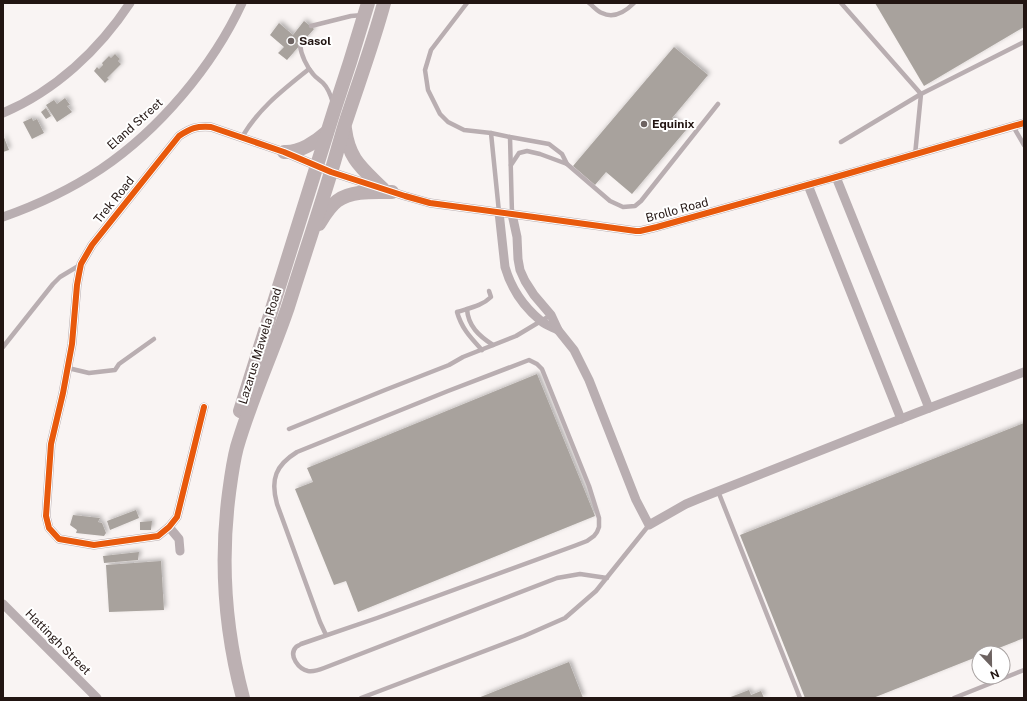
<svg xmlns="http://www.w3.org/2000/svg" width="1027" height="701" font-family="'Public Sans',sans-serif">
	<style>
		.building { fill: #a8a29d; filter: url(#shadow) }
		.lines { fill: none; stroke-linecap: round; stroke-linejoin: round }
		.lane { stroke: #b9aeb1; stroke-width: 4.5 }
		.street { stroke: #b9aeb1; stroke-width: 9 }
		.primary { stroke: #bcb0b2; stroke-width: 14 }
		.cycleway-casing { stroke: #fff; stroke-width: 8 }
		.cycleway { stroke: #e8590c; stroke-width: 6 }
		.poi-dot { fill: #6d6361; stroke: #fff; stroke-width: 1.5 }
		.labels { text-anchor: middle; dominant-baseline: central; stroke-width: 4; stroke-linejoin: round; paint-order: stroke }
		.poi-label { font-size: 12px; font-weight: bold; fill: #221512; stroke: #fff; text-anchor: start }
		.street-label { font-size: 12px; fill: #221512; stroke: #fff }
	</style>
	<defs>
		<filter id="shadow"><feDropShadow dx="2.5" dy="-2.5" stdDeviation="2" flood-color="#0004"/></filter>
	</defs>
	<rect width="100%" height="100%" fill="#f9f4f3"/>
	<g class="building">
		<polygon points="875,3 1024,3 1024,27 924,86"/>
		<polygon points="304,21 314,29 287,60 278,53 284,47 270,35 279,23 293,35"/>
		<polygon points="674,47 708,75 672,118 686,130 632,194 606,172 595,185 573,166"/>
		<polygon points="115,54 120,59 118,61 121,64 107,78 109,79 105,83 94,71 97,67 99,69 103,65 102,63 109,56 111,58"/>
		<polygon points="65,98 70,105 67,106 72,112 57,122 46,105 54,100 57,104"/>
		<polygon points="46,108 51,116 46,119 41,112"/>
		<polygon points="32,118 33,121 37,119 44,133 32,139 23,122"/>
		<polygon points="3,135 9,150 3,152"/>
		<polygon points="537,374 595,516 358,612 346,581 334,585 295,489 313,482 307,468"/>
		<polygon points="1024,423 1024,638 986,653 979,653 979,656 873,698 805,698 740,535"/>
		<polygon points="136,510 139,518 110,530 107,521"/>
		<polygon points="73,515 100,518 98,522 102,523 106,533 104,536 76,533 77,530 70,525"/>
		<polygon points="152,521 151,530 140,530 140,522"/>
		<polygon points="139,552 138,560 104,563 103,556"/>
		<polygon points="161,561 164,610 109,612 106,565"/>
		<polygon points="569,662 583,698 478,698"/>
		<polygon points="749,690 751,695 761,691 764,698 728,698"/>
	</g>
	<g class="lines">
		<g class="lane">
			<polyline points="467,3 431,50 425,70 428,90 440,114 448,122 464,130 491,133 510,137 549,144 562,154 567,164"/>
			<path d="M589,3C593,6 597,11 602,13C614,19 626,11 634,3"/>
			<polyline points="841,3 921,94 841,142"/>
			<polyline points="311,26 351,16 363,15"/>
			<path d="M300,45C301,55 307,67 313,74C316,78 320,80 323,83C328,88 331,96 333,103"/>
			<polyline points="1013,126 1024,145"/>
			<polyline points="491,133 499,212"/>
			<path d="M242,137C259,108 283,90 309,69"/>
			<polyline points="510,137 512,214"/>
			<polyline points="915,155 921,94 1024,42"/>
			<polyline points="511,165 519,153 527,151 540,154 567,164 610,201 623,207 635,206 641,201 718,104"/>
			<path d="M467,309C468,326 479,336 493,345"/>
			<polyline points="3,347 53,284 60,277 80,265"/>
			<path d="M482,350C470,337 462,329 457,312C469,308 482,306 491,297L489,291"/>
			<polyline points="68,368 89,373 115,370 119,364 154,339"/>
			<polyline points="289,429 385,390 449,365 463,357 516,336 551,315"/>
			<polyline points="718,491 800,698"/>
			<path d="M326,635L320,622L277,504C270,479 276,465 297,452L448,391L529,360L537,364L542,369L589,486L599,518V527L597,532L594,536L587,541L574,546L377,618L301,644C300,645 297,646 296,647C288,656 299,669 308,671C314,672 319,670 324,668L557,578L580,574L607,578"/>
			<polyline points="361,698 524,636 565,618 596,591 649,525"/>
			<polyline points="954,698 1024,670"/>
		</g>
		<g class="street">
			<path d="M3,113C55,91 99,50 130,3"/>
			<polyline points="836,177 929,408"/>
			<polyline points="808,185 901,419"/>
			<path d="M499,212L505,267C511,288 524,307 541,321C546,325 552,327 558,330"/>
			<polyline points="512,214 517,237 518,259 520,270 525,281 534,295 551,315 558,330 574,350 589,380 636,500 649,525 686,504 698,499 916,413 1024,372"/>
			<path d="M3,217C37,205 71,189 101,169C159,130 213,66 242,3"/>
			<path d="M204,407L177,517L169,527L158,536L94,545L59,539L49,528L46,516L51,444L63,393L72,344L77,285L79,274L81,264L92,245L179,136C191,128 196,126 211,127L284,152L331,172L405,196L430,203L512,214L636,231H640L657,227L836,177L1024,123"/>
			<polyline points="169,527 179,539 180,551"/>
			<polyline points="3,604 97,698"/>
		</g>
		<g class="primary">
			<path d="M345,129C349,160 362,168 383,189"/>
			<path d="M284,152C299,153 316,142 327,132"/>
			<path d="M319,224C324,216 329,207 337,201C352,190 375,192 392,192"/>
			<polyline points="240,411 334,111 350,62 368,3"/>
			<path d="M243,698C225,631 220,562 229,493C231,478 233,462 237,447C251,399 272,354 288,307C302,262 317,218 331,172C336,156 340,140 345,124C358,84 373,44 384,3"/>
		</g>
		<defs>
			<path id="cycleway" d="M204,407L177,517L169,527L158,536L94,545L59,539L49,528L46,516L51,444L63,393L72,344L77,285L79,274L81,264L92,245L179,136C191,128 196,126 211,127L284,152L331,172L405,196L430,203L512,214L636,231H640L657,227L836,177L1024,123"/>
		</defs>
		<use href="#cycleway" class="cycleway-casing"/>
		<use href="#cycleway" class="cycleway"/>
	</g>
	<g class="poi-dot">
		<circle cx="291" cy="41" r="4"/>
		<circle cx="644" cy="124" r="4"/>
	</g>
	<g class="labels">
		<g class="poi-label">
			<text x="299" y="41">Sasol</text>
			<text x="652" y="124">Equinix</text>
		</g>
		<g class="street-label">
			<text transform="translate(135 124) rotate(-42)">Eland Street</text>
			<text transform="translate(114 200) rotate(-51)">Trek Road</text>
			<text transform="translate(677 210) rotate(-15)">Brollo Road</text>
			<text transform="translate(260 346) rotate(-73)">Lazarus Mawela Road</text>
			<text transform="translate(58 642) rotate(45)">Hattingh Street</text>
		</g>
	</g>
	<rect width="1027" height="701" fill="none" stroke="#221512" stroke-width="8"/>
	<g transform="translate(991 665) rotate(158)"><circle r="19" fill="#ffffff" stroke="#a7a1a0"/>
	<path d="M0-3L7 15L0 10L-7 15Z" fill="#6d6361"/>
	<text y="-6" font-size="11" font-weight="bold" text-anchor="middle" fill="#221512">N</text>
	</g>
</svg>
